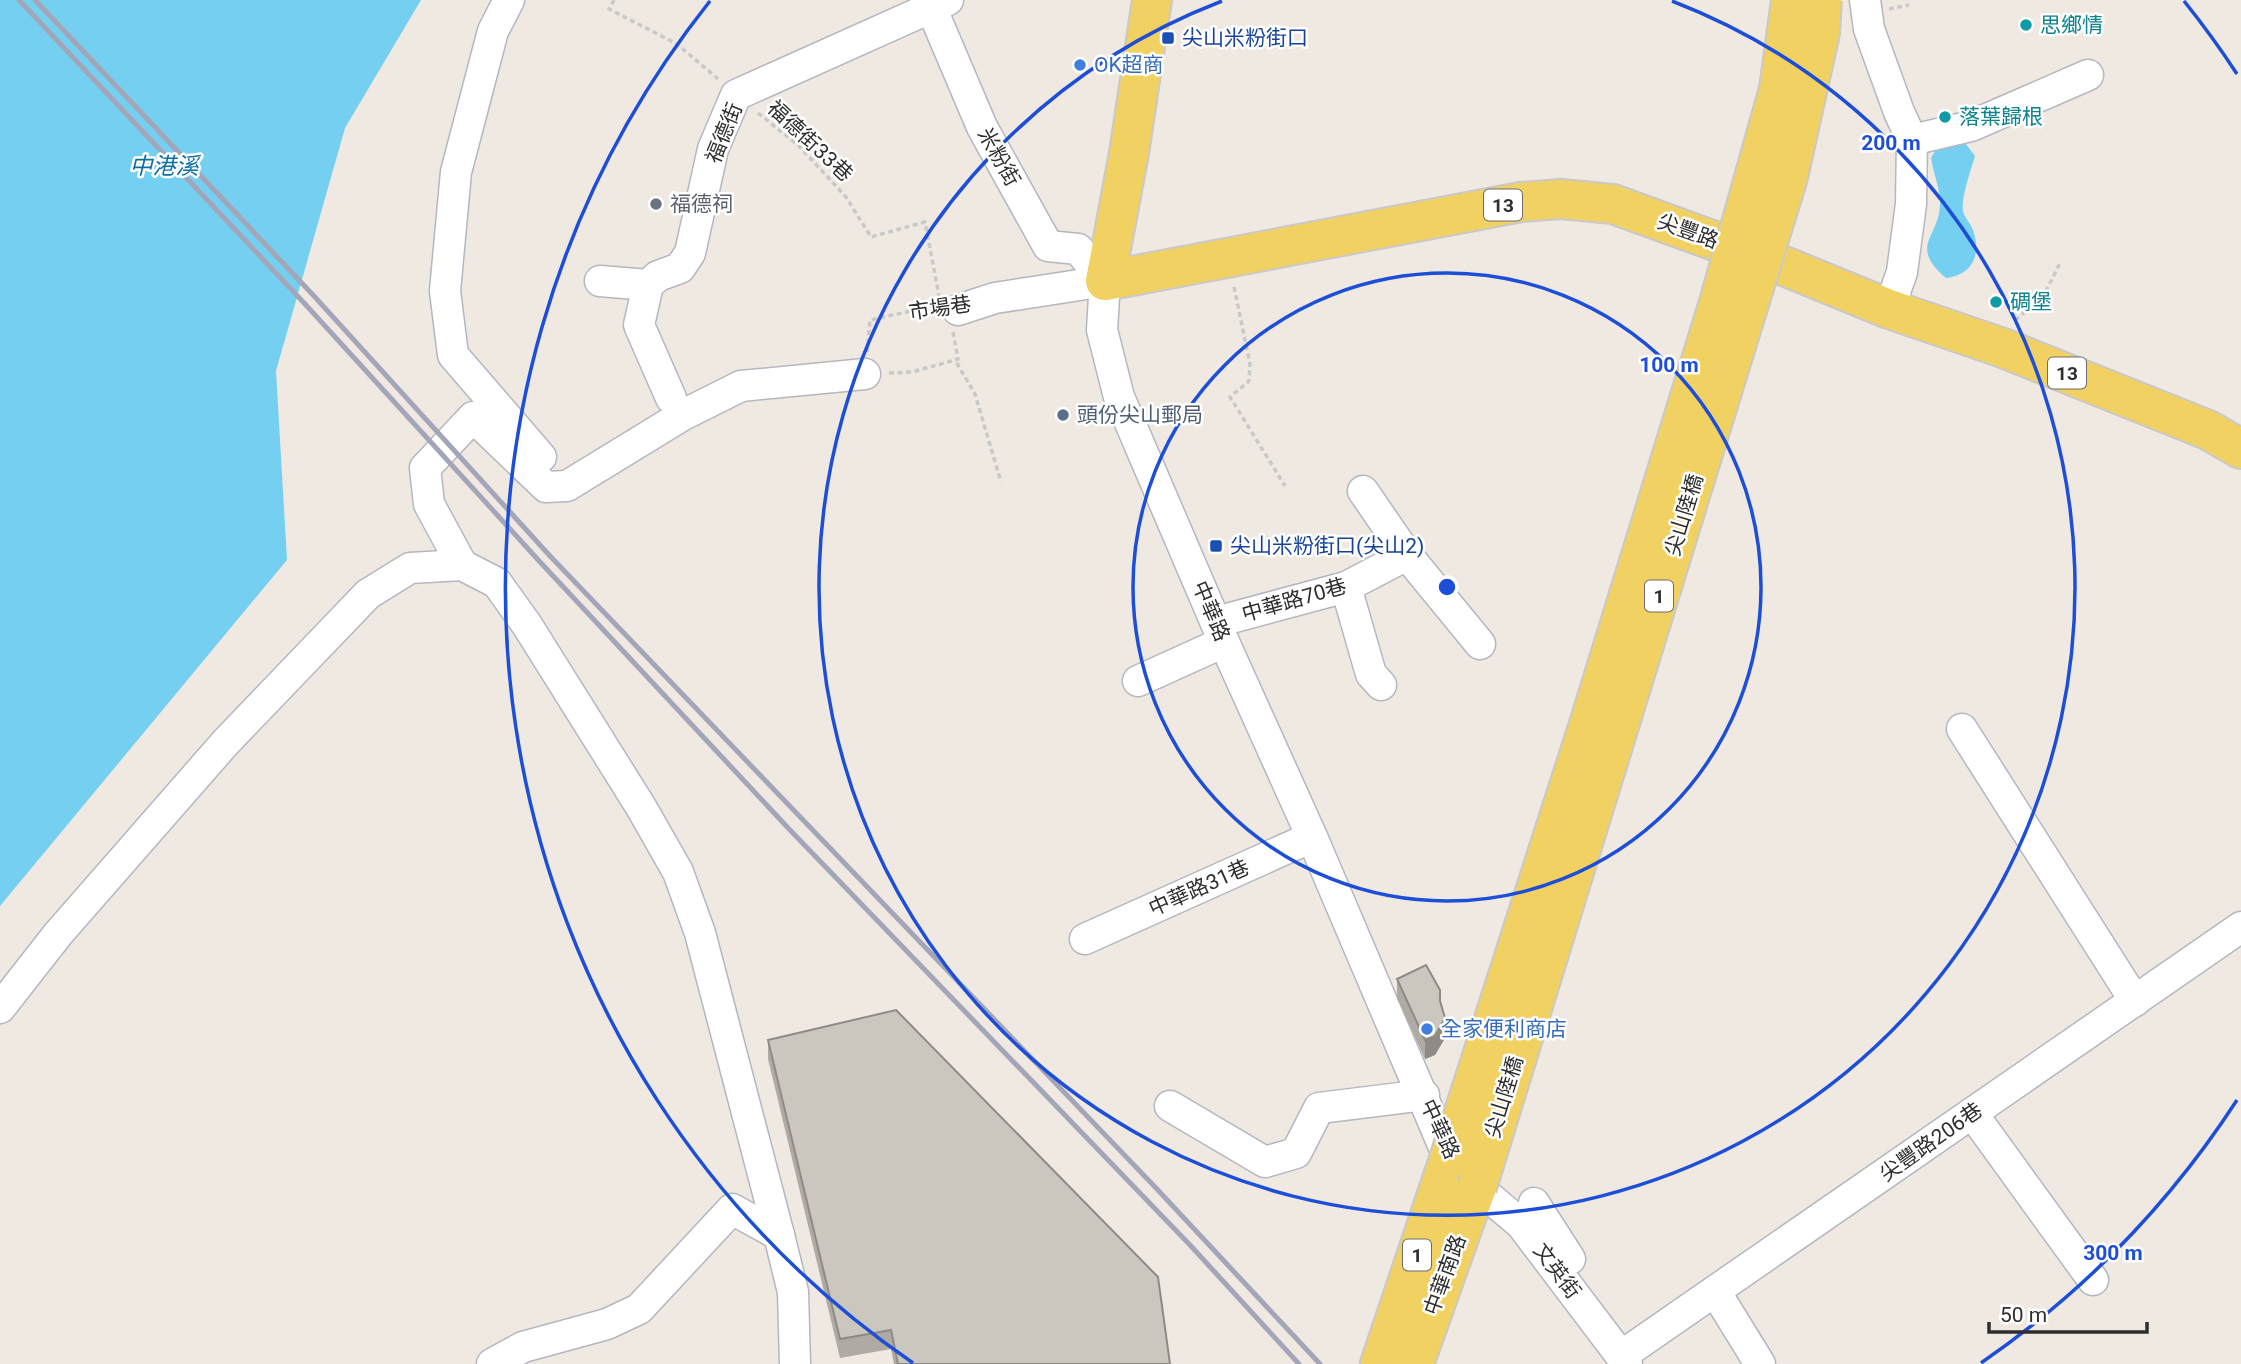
<svg xmlns="http://www.w3.org/2000/svg" width="2241" height="1364" font-family="Roboto,'Noto Sans TC',sans-serif">
	<style>
		.water { fill: #75cff0 }
		.lines { fill: none; stroke-linecap: round; stroke-linejoin: round }
		.minor-casing { stroke: #b4b7c1; stroke-width: 33 }
		.major-casing { stroke: #c9c9c9; stroke-width: 42 }
		.path { stroke: #c9c9c9; stroke-width: 3.5; stroke-dasharray: 5 3.5; stroke-linecap: butt }
		.minor { stroke: #fff; stroke-width: 30 }
		.major { stroke: #f2d163; stroke-width: 38 }
		.rail { stroke: #a3a6b8; stroke-width: 5 }
		.major-bridge-casing { stroke: #c9c9c9; stroke-width: 42; stroke-linecap: butt }
		.major-bridge { stroke: #f2d163; stroke-width: 38 }
		.wall { fill: #afaba4 }
		.shaded-wall { fill: #8e8b86 }
		.building { fill: #cbc7bf; stroke: #8e8b86; stroke-width: 2 }
		.ring { fill: none; stroke: #1d4ed8; stroke-width: 3.5 }
		.culture-dot { fill: #0f9aa8; stroke: #fff; stroke-width: 2.5 }
		.transit-dot { fill: #1a4fb4; stroke: #fff; stroke-width: 2.5 }
		.shop-dot { fill: #3f7fe0; stroke: #fff; stroke-width: 2.5 }
		.worship-dot { fill: #6b7280; stroke: #fff; stroke-width: 2.5 }
		.service-dot { fill: #5c6f8a; stroke: #fff; stroke-width: 2.5 }
		.labels { text-anchor: middle; dominant-baseline: central; stroke-width: 5; stroke-linejoin: round; paint-order: stroke }
		.shield { fill: #fff; stroke: #6d6d6d; stroke-width: 2 }
		.shield-label { font-size: 19px; font-weight: bold; fill: #2e2e2e }
		.culture-label { font-size: 21px; fill: #0d838f; stroke: #fff; text-anchor: start }
		.transit-label { font-size: 21px; fill: #164399; stroke: #fff; text-anchor: start }
		.shop-label { font-size: 21px; fill: #366cbe; stroke: #fff; text-anchor: start }
		.street-label { font-size: 21px; fill: #2e2e2e; stroke: #fff }
		.worship-label { font-size: 21px; fill: #5b616d; stroke: #fff; text-anchor: start }
		.service-label { font-size: 21px; fill: #4e5e75; stroke: #fff; text-anchor: start }
		.water-label { font-size: 23px; font-style: italic; fill: #0d6fa3; stroke: #fff }
		.centre { fill: #1d4ed8; stroke: #fff; stroke-width: 3.5 }
		.ring-label { font-size: 21px; text-anchor: middle; font-weight: bold; fill: #1d4ed8; stroke: #fff; stroke-width: 5; stroke-linejoin: round; paint-order: stroke }
	</style>
	<rect width="100%" height="100%" fill="#efe9e1"/>
	<g class="water">
		<polygon points="0,0 421,0 345,128 276,371 287,560 0,906"/>
		<path d="M1956,141L1965,143L1975,156C1971,170 1961,197 1963,211C1964,217 1971,224 1973,230C1982,255 1972,275 1946,278C1907,245 1941,237 1940,202C1940,188 1933,172 1931,158L1938,146Z"/>
	</g>
	<g class="lines">
		<defs>
			<g id="minor">
				<polyline points="509,0 493,31 456,172 445,291 453,355 541,457"/>
				<polyline points="928,0 982,127 1048,246 1078,249 1105,281"/>
				<polyline points="1865,0 1869,29 1899,112 1912,140 1911,204 1902,272 1889,309"/>
				<polyline points="1912,140 1971,126 2088,75"/>
				<polyline points="600,281 648,285 658,276 680,268 690,253 713,149 736,95 948,0"/>
				<polyline points="1105,281 1102,330 1119,397 1224,642 1312,837 1449,1159 1477,1187 1521,1224 1627,1364"/>
				<polyline points="648,285 639,325 671,398"/>
				<polyline points="958,310 995,298 1105,281"/>
				<polyline points="1363,491 1407,555"/>
				<polyline points="462,565 429,504 425,468 473,417 546,487 567,486 683,415 741,386 865,374"/>
				<polyline points="1346,587 1371,674 1381,685"/>
				<polyline points="1216,622 1346,587 1407,555 1480,644"/>
				<polyline points="1138,681 1224,642"/>
				<polyline points="1962,729 2135,1001"/>
				<polyline points="1085,939 1312,837"/>
				<polyline points="0,1008 58,934 225,743 368,594 410,568 462,565 497,583 527,625 641,807 678,872 700,933 779,1235 793,1292 795,1364"/>
				<polyline points="1170,1106 1265,1162 1296,1153 1319,1108 1424,1095"/>
				<polyline points="1972,1113 2093,1280"/>
				<polyline points="1534,1203 1570,1259"/>
				<polyline points="1715,1291 1760,1364"/>
				<polyline points="1621,1356 2241,927"/>
				<polyline points="492,1364 523,1347 607,1324 639,1309 732,1209 779,1235"/>
			</g>
			<g id="major">
				<polyline points="1152,0 1129,153 1105,281 1521,202 1561,199 1613,204 1789,268 1889,309 2003,348 2208,430 2241,449"/>
				<polyline points="1380,1364 1449,1159"/>
				<polyline points="1414,1364 1477,1187"/>
			</g>
		</defs>
		<use href="#minor" class="minor-casing"/>
		<use href="#major" class="major-casing"/>
		<g class="path">
			<polyline points="614,0 609,9 677,44 718,79"/>
			<polyline points="1889,9 1909,5"/>
			<polyline points="758,113 799,146 846,197 871,237 925,222 939,296"/>
			<polyline points="1234,287 1250,364 1249,381 1230,397 1285,486"/>
			<polyline points="2015,320 2043,297 2061,261"/>
			<polyline points="953,332 958,359 955,360 975,394 1001,482"/>
			<polyline points="867,352 870,320 934,306"/>
			<polyline points="889,373 912,372 955,360"/>
		</g>
		<use href="#minor" class="minor"/>
		<use href="#major" class="major"/>
		<g class="rail">
			<polyline points="19,0 305,304 541,563 790,830 1190,1245 1299,1364"/>
			<polyline points="35,0 314,296 550,556 1156,1188 1320,1364"/>
		</g>
		<defs>
			<g id="major-bridge">
				<polyline points="1449,1159 1591,718 1720,299 1779,89 1791,0"/>
				<polyline points="1477,1187 1788,177 1820,33 1822,0"/>
			</g>
		</defs>
		<use href="#major-bridge" class="major-bridge-casing"/>
		<use href="#major-bridge" class="major-bridge"/>
	</g>
	<g class="wall">
		<polygon points="1397,979 1440,1001 1445,1038 1435,1055 1425,1059 1397,998"/>
		<polygon points="768,1040 1170,1364 894,1364 891,1349 840,1358 768,1059"/>
	</g>
	<polygon class="shaded-wall" points="1445,1018 1445,1038 1435,1055 1425,1059 1425,1040"/>
	<g class="building">
		<polygon points="1426,965 1440,990 1440,1001 1445,1018 1435,1036 1425,1040 1397,979"/>
		<polygon points="896,1010 1158,1277 1170,1364 898,1364 891,1330 840,1339 768,1040"/>
	</g>
	<g class="ring">
		<circle cx="1447" cy="587" r="314"/>
		<path d="M1672 1A628 628 0 1 1 1222 1"/>
		<path d="M2237 1100A942 942 0 0 1 1981 1363M913 1363A942 942 0 0 1 710 1M2184 1A942 942 0 0 1 2237 74"/>
	</g>
	<g class="culture-dot">
		<circle cx="2026" cy="25" r="7"/>
		<circle cx="1945" cy="117" r="7"/>
		<circle cx="1996" cy="302" r="7"/>
	</g>
	<g class="transit-dot">
		<rect x="1161" y="31" width="14" height="14" rx="3.5"/>
		<rect x="1209" y="539" width="14" height="14" rx="3.5"/>
	</g>
	<g class="shop-dot">
		<circle cx="1080" cy="65" r="7"/>
		<circle cx="1427" cy="1029" r="7"/>
	</g>
	<circle class="worship-dot" cx="656" cy="204" r="7"/>
	<circle class="service-dot" cx="1063" cy="415" r="7"/>
	<g class="labels">
		<g class="shield">
			<rect x="1484" y="189.5" width="38" height="31" rx="5"/>
			<rect x="2048" y="357.5" width="38" height="31" rx="5"/>
			<rect x="1645" y="580.5" width="28" height="31" rx="5"/>
			<rect x="1403" y="1239.5" width="28" height="31" rx="5"/>
		</g>
		<g class="shield-label">
			<text x="1503" y="205">13</text>
			<text x="2067" y="373">13</text>
			<text x="1659" y="596">1</text>
			<text x="1417" y="1255">1</text>
		</g>
		<g class="culture-label">
			<text x="2040" y="25">思鄉情</text>
			<text x="1959" y="117">落葉歸根</text>
			<text x="2010" y="302">碉堡</text>
		</g>
		<g class="transit-label">
			<text x="1182" y="38">尖山米粉街口</text>
			<text x="1230" y="546">尖山米粉街口(尖山2)</text>
		</g>
		<g class="shop-label">
			<text x="1094" y="65">OK超商</text>
			<text x="1441" y="1029">全家便利商店</text>
		</g>
		<g class="street-label">
			<text transform="translate(724 133) rotate(-68)">福德街</text>
			<text transform="translate(810 141) rotate(43)">福德街33巷</text>
			<text transform="translate(999 157) rotate(61)">米粉街</text>
			<text transform="translate(1688 231) rotate(20)">尖豐路</text>
			<text transform="translate(940 308) rotate(-8)">市場巷</text>
			<text transform="translate(1684 515) rotate(-73)">尖山陸橋</text>
			<text transform="translate(1294 600) rotate(-16)">中華路70巷</text>
			<text transform="translate(1211 611) rotate(67)">中華路</text>
			<text transform="translate(1199 888) rotate(-24)">中華路31巷</text>
			<text transform="translate(1504 1097) rotate(-73)">尖山陸橋</text>
			<text transform="translate(1440 1129) rotate(65)">中華路</text>
			<text transform="translate(1931 1142) rotate(-35)">尖豐路206巷</text>
			<text transform="translate(1557 1271) rotate(53)">文英街</text>
			<text transform="translate(1445 1275) rotate(-70)">中華南路</text>
		</g>
		<g class="worship-label">
			<text x="670" y="204">福德祠</text>
		</g>
		<g class="service-label">
			<text x="1077" y="415">頭份尖山郵局</text>
		</g>
		<g class="water-label">
			<text x="164" y="166">中港溪</text>
		</g>
	</g>
	<circle cx="1447" cy="587" r="10" class="centre"/>
	<g class="ring-label">
		<text x="1891" y="150">200 m</text>
		<text x="1669" y="372">100 m</text>
		<text x="2113" y="1260">300 m</text>
	</g>
	<path d="M1989 1322v10h158v-10" fill="none" stroke="#2e2e2e" stroke-width="3.5"/>
	<text x="2000" y="1322" font-size="21" fill="#2e2e2e" stroke="#ffffff" stroke-width="5" paint-order="stroke">50 m</text>
</svg>
